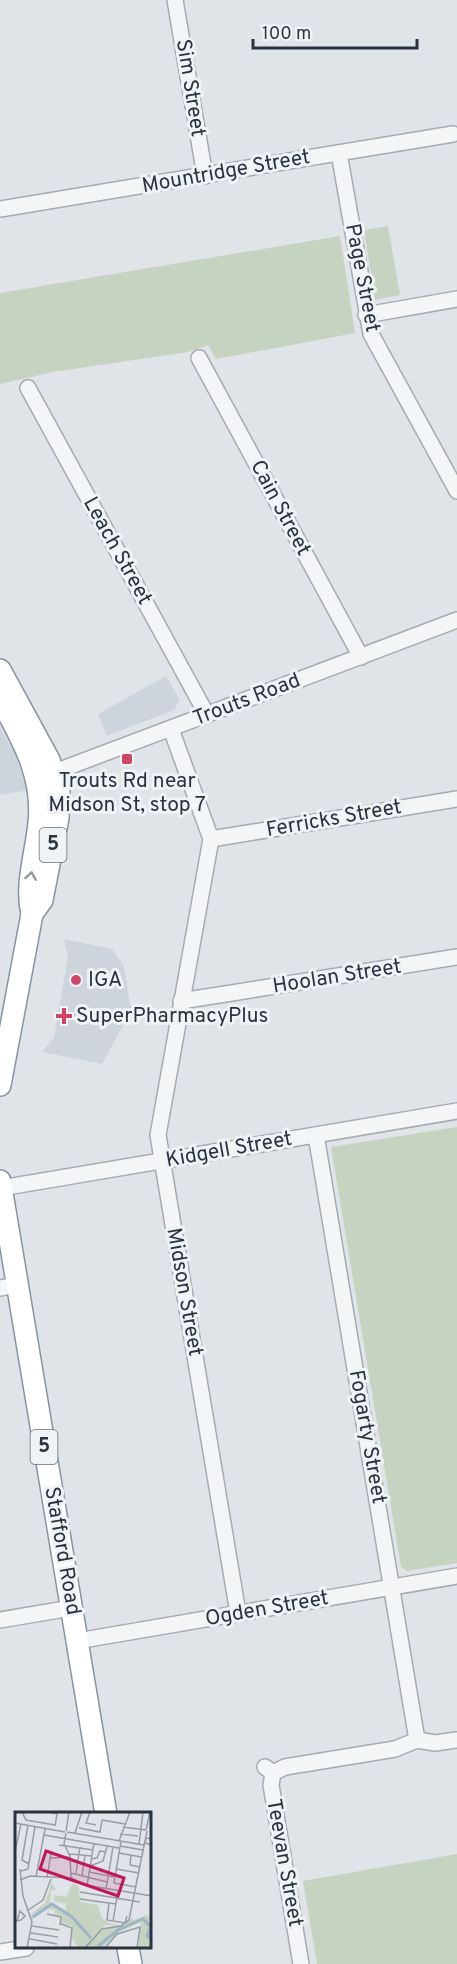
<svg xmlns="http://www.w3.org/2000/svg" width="457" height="1964" font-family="Overpass,sans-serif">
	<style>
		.built { fill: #ced4db }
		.green { fill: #c7d3c1 }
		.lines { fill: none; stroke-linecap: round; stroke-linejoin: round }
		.minor-casing { stroke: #a5abb3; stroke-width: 18 }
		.highway-casing { stroke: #8893a0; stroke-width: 24 }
		.minor { stroke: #f3f5f7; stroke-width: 15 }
		.highway { stroke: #fff; stroke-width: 21 }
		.oneway { stroke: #9499a0 }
		.poi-dot { fill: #cd4665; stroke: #f0f3f6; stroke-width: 2 }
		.labels { text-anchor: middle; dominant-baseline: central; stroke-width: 6; stroke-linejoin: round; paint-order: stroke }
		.shield { fill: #f0f3f6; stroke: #656d77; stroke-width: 1.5 }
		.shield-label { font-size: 20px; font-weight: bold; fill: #293340 }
		.street-label { font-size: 21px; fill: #293340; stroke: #f0f3f6 }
		.poi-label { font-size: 21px; fill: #293340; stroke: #f0f3f6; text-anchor: start }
		.inset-river { fill: none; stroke: #9bb5c9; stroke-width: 3 }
		.inset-road { fill: none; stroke: #979da5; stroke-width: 1.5 }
		.view { fill: #c2185b; fill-opacity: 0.15; stroke: #c2185b; stroke-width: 3 }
		.inset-edge { fill: none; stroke: #293340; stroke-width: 3 }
	</style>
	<rect width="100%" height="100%" fill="#e0e4e9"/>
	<g class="built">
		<polygon points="166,676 180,700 174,710 107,736 98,714"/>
		<polygon points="0,727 14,752 29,790 0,795"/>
		<polygon points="64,939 112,949 124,966 130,1005 166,1012 164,1023 128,1016 102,1064 42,1052 54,1038 68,957"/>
	</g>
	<g class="green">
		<polygon points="388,226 400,295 375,300 364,230"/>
		<polygon points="340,236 355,333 216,359 208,345 188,352 53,372 0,384 0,293"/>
		<polygon points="457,1127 457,1563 407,1571 401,1567 331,1147"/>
		<polygon points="457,1854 457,1964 317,1964 303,1881"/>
	</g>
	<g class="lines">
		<defs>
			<g id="minor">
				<polyline points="175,0 205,176"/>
				<polyline points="339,153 371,334 457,491"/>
				<polyline points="0,209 453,134"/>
				<polyline points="366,315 457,299"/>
				<polyline points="199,358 361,657"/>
				<polyline points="28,388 207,715"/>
				<polyline points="171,729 211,839 158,1135 238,1613"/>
				<polyline points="44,776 457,620"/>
				<polyline points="211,839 457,799"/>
				<polyline points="181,1001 457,957"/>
				<polyline points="316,1135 417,1740"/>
				<polyline points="1,1188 457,1111"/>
				<polyline points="0,1288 17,1285"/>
				<polyline points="0,1620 71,1608"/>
				<polyline points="77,1641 457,1576"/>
				<polyline points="265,1767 273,1773 271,1785 301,1964"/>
				<polyline points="273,1773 285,1767 395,1749 417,1740 435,1743 457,1740"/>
				<polyline points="0,1952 26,1948"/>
			</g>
			<g id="highway">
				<polyline points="0,670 49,760 59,789 58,818 42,900 32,914"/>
				<path d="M0,698C22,739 44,775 39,823C36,854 25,884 32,914L0,1085"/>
				<polyline points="0,1181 106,1814"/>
				<polyline points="128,1948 131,1964"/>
			</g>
		</defs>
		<use href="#minor" class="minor-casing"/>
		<use href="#highway" class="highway-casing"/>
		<use href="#minor" class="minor"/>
		<use href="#highway" class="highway"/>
	</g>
	<defs><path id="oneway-chevron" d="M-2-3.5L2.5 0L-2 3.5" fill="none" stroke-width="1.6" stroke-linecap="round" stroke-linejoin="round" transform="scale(1.5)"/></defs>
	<use class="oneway" href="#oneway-chevron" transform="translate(31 876) rotate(-81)"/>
	<g class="poi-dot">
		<rect x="121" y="753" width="12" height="12" rx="3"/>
		<circle cx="76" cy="980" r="6"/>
		<path d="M61 1007h6v6h6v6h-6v6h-6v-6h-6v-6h6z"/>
	</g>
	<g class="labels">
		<g class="shield">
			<rect x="39.5" y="828" width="27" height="34" rx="4.5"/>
			<rect x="30.5" y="1430" width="27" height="34" rx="4.5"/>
		</g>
		<g class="shield-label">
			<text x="53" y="845">5</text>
			<text x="44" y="1447">5</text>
		</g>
		<g class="street-label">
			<text transform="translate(190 88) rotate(81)">Sim Street</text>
			<text transform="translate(226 172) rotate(-10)">Mountridge Street</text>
			<text transform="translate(362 278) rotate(79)">Page Street</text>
			<text transform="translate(280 508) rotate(62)">Cain Street</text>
			<text transform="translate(117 551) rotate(61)">Leach Street</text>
			<text transform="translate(247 700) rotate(-21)">Trouts Road</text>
			<text transform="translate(334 819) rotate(-10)">Ferricks Street</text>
			<text transform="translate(337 977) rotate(-9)">Hoolan Street</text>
			<text transform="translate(229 1150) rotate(-10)">Kidgell Street</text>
			<text transform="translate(184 1292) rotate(80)">Midson Street</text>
			<text transform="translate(367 1437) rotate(80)">Fogarty Street</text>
			<text transform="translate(62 1551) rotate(80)">Stafford Road</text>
			<text transform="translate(267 1609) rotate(-10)">Ogden Street</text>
			<text transform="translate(284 1863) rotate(80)">Teevan Street</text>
		</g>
		<g class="poi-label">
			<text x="127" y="781" text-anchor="middle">Trouts Rd near<tspan x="127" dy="24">Midson St, stop 7</tspan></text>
			<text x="88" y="980">IGA</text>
			<text x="76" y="1016">SuperPharmacyPlus</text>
		</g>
	</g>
	<g transform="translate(15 1812)">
		<rect width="136" height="136" fill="#e0e4e9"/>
		<path d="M37,70L41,78H36L35,90L47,97L51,98V92L39,89L40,83L51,85L58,71L64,75L65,90L83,93L87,106L94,111L105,113L114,106L107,113L105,114L91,113L87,116L76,128L92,115L107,114L116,106L119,108L131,103L136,105V136H123L126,110L104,120L87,136H64L57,127V114L46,111L47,105L39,103L40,98L29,96L17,108L16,102L30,91Z" fill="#c7d3c1"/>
		<path class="inset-river" d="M18,105L37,92L57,105L76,126M83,134L103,118L128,107L136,115L132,124L137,128"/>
		<path class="inset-road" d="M7,0L11,8L40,13M33,0L42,2L40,14M75,0L71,11L81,13M87,8L110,12M0,11L50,20M13,13L7,48L14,52M108,15L131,18M64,16L85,20L87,8M131,18L135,0M51,19L54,0M52,20L129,33M51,21L49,32L55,44L56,66M60,21L67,0M105,22L123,24M29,23L104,36M137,27L131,26L130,31L137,33M104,29L115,0M124,32L128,0M44,33L78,38M105,34L128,38M0,39L6,12M104,41L126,45M55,42L77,44M116,43L115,53L125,55M35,46L55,45M76,47L82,46L85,39L91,40M75,54L88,49L92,34M5,57L8,84L17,110L12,136M101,57L124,61M6,59L13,57L20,15M74,60L99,65M56,61L92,70M61,61L65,35M67,64L70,43M21,65L30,17M32,66L36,41M5,68L15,64L57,66L70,73L137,84M99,71L106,29M99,71L121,75M72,74L79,31M91,77L98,35M65,80L125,90M65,87L101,92M94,91L92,108L110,111L112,104M12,99L28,88L36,67M32,102L46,105L45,113M0,108L2,109L6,108L10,104L5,99L2,109M98,109L103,79M46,112L57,116L55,136M17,114L44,118M16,121L43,125M15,127L42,132M70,136L87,117L106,114L114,108L132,19M90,136L102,122L125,115L122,136"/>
		<path class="view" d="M31,39L109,66L103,84L25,57Z"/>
		<rect width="136" height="136" class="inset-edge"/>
	</g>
	<path d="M253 39v9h164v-9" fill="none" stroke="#293340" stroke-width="3"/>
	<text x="262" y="39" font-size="18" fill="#293340" stroke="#f0f3f6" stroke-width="4.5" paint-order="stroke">100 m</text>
</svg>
